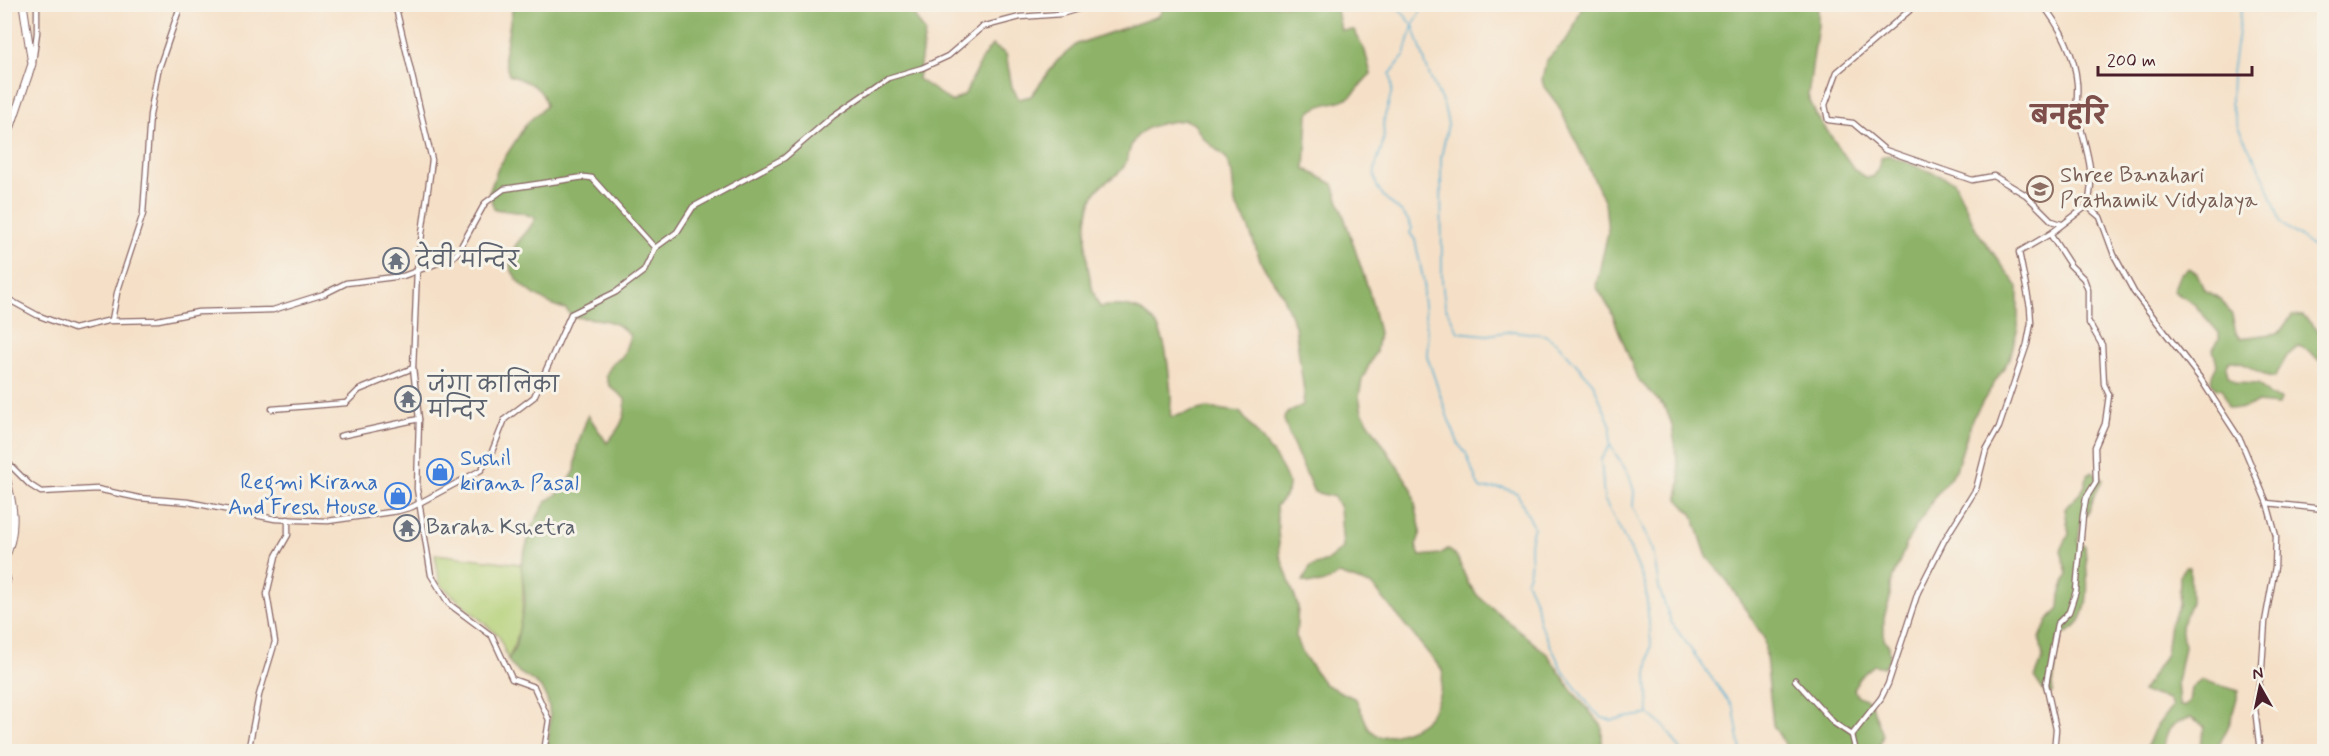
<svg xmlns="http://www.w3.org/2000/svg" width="2329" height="756" font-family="Mynerve,'Playpen Sans Deva',sans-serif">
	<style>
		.green { fill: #b2cf76; stroke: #7e7750; stroke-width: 1.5 }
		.forest { fill: #8db267; stroke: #6c6849; stroke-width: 1.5; fill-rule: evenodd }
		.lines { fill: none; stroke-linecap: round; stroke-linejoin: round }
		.stream { stroke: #53aed1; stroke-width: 1.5 }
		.minor-casing { stroke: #866362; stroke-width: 7 }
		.primary-casing { stroke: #866362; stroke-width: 9 }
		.minor { stroke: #fff; stroke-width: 4.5 }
		.primary { stroke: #fff; stroke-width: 7 }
		.labels { text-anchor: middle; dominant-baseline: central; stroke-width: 6; stroke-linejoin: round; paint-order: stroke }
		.education-label { font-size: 22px; fill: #785e54; stroke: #f7f3e8; text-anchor: start }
		.worship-label { font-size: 22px; fill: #5b616d; stroke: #f7f3e8; text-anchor: start }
		.shop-label { font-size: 22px; fill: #366cbe; stroke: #f7f3e8; text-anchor: start }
		.quarter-label { font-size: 26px; font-weight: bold; fill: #7f4f4b; stroke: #f7f3e8 }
	</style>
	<rect width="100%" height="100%" fill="#f7f3e8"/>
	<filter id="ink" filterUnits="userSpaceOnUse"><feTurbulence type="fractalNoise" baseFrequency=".0167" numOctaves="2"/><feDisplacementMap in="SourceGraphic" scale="12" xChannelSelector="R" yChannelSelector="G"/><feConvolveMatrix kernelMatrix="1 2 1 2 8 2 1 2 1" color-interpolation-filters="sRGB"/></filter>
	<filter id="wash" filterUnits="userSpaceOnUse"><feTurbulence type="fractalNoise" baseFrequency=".008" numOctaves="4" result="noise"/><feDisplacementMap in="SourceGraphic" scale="24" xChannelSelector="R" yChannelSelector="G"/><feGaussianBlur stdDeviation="1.35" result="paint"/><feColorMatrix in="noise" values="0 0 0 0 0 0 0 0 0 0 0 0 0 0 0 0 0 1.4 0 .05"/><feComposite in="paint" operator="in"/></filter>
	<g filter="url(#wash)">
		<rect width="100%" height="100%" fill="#f5e0c7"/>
		<path class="green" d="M435,554L521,564C525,600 524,626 508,660L499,636L440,584Z"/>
		<g class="forest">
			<path d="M513,5H910L915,17L925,32L918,79L952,102L965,94L981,60L992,45L1006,54L1012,87L1019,99L1031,96L1057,61L1077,44L1159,16L1164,5H1336L1341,30H1354L1365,51L1371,74C1363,80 1359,90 1351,96C1336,106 1320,101 1308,114L1305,169L1333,184L1370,294L1379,333L1376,351L1362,380L1359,396L1362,412L1412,489L1421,532L1416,546L1420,556L1440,554L1448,549L1457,557L1468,583L1478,596L1548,655L1573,692L1602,726V751H547C549,731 555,705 540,687C530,676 516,675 508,660L515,648L525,600L521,564L532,526L546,502L564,489L575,471L577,447L588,415L607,443C619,429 627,418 625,399L609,385L606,375L612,364L623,356L630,336C615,317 594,319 572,317L566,309C545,305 500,278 512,252C518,238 530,232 535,218L523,213L494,209L489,193L498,168L527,123L546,106C544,86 525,81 509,75L504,57ZM1185,120L1194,124L1203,138L1226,158L1232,174L1235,204L1247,224L1262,265L1281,292L1295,326L1304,392L1303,405C1297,408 1286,411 1284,418C1282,422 1310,483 1314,492L1334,497L1340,508L1343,548L1327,561L1310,567L1303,581C1317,587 1327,582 1339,574L1373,586L1443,671C1440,715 1424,731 1380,737L1369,729L1356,699L1324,684L1301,651L1296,638L1298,606L1280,555L1276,506C1282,500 1288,495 1288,486C1289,469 1251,427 1240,412L1206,408L1171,417C1169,409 1172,402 1171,394C1166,343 1165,297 1100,307C1085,282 1080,218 1096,192C1103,181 1116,178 1123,168C1128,161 1128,154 1131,146C1140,124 1164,123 1185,120Z"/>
			<polygon points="1583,5 1818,5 1818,25 1808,96 1816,115 1854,169 1866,177 1873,177 1879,169 1881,158 1888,155 1954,181 1977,231 2018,287 2018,327 2010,358 1972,419 1956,470 1936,495 1909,538 1890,585 1890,599 1884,617 1884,639 1889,646 1890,658 1884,667 1874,665 1858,679 1854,690 1858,696 1870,701 1883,735 1878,751 1789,751 1773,725 1764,638 1728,582 1707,557 1693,515 1678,499 1680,480 1672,425 1666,409 1637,378 1611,311 1596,286 1608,232 1605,202 1558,105 1544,87 1542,80 1546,61 1571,34"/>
			<path d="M2189,268L2197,273L2204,290L2221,299L2232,315L2236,333L2241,338L2279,333L2292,315L2303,316L2324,336V365L2309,351L2299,346L2287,356L2275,377C2258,377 2247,360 2230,361L2226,366L2228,376L2236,383L2258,384L2271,396L2281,399L2278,405L2257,403L2239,409L2228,407L2222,388L2216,389C2207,379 2213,375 2217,365L2213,349L2219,339V333L2194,304L2173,291L2180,274Z"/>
			<path d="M2092,472L2103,480C2101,486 2097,487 2095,493C2091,502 2091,515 2081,520L2078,543L2085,546C2086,569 2093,603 2078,624C2074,630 2065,633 2059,638L2052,693L2046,695L2035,678L2043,658L2040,638L2048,620L2059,609L2060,595L2067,574L2061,550L2069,534L2065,509C2074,496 2086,494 2087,475Z"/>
			<path d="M2186,567H2190L2191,602L2181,626L2184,646L2177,682L2179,705L2184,707L2189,702L2191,688L2202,680L2239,691L2230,723L2216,751H2200L2204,726L2191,718C2171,721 2164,732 2164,751H2145L2154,730L2172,706L2169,699L2142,692L2166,654L2170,624L2179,606L2180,575Z"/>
		</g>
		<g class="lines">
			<g class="stream">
				<path d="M1395,4L1413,25L1405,55L1390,74C1395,90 1388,104 1384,119C1382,126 1385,134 1383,142C1381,154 1373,165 1375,178C1377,201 1405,207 1412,228L1410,233L1415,240L1424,283L1423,297L1428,339L1427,356L1448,418L1459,445L1466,453L1478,485L1481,489L1503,488L1517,493L1534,527C1525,550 1536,561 1526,581L1536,603L1539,622L1563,671L1592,709L1602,718L1612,720L1649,714"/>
				<polyline points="1425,4 1413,25 1430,77 1444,106 1448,124 1441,158 1442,280 1445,306 1458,332 1487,335 1513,331 1545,335 1558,344 1593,383 1611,426 1610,445 1601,459 1604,499 1631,551 1645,584 1651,643 1647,675 1649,714 1665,727 1682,752"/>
				<polyline points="2242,4 2232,73 2231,103 2238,127 2266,181 2281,223 2320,252 2324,251"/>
				<polyline points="1610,445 1629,475 1634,491 1633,507 1653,550 1659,588 1671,622 1734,709 1741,752"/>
			</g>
		</g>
	</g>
	<g filter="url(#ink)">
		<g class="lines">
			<defs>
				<g id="minor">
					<polyline points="395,4 432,160 417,270 413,368 419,419 417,489 431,575 449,604 492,636 512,679 534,687 549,720 544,752"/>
					<polyline points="1912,4 1910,10 1837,72 1825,105 1828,120 1853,123 1885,150 1972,180 1994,176 2026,195 2052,221 2061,224"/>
					<path d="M2042,4C2060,26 2075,55 2077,83C2078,92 2076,102 2077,111C2083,143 2098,173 2087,206L2100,217L2114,255L2134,292L2200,378L2241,441L2267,503L2276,536L2275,567L2265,622L2262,667L2255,708L2260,752"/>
					<polyline points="33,62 37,33 37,4"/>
					<polyline points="2050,234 2070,265 2084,279 2088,290 2088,321 2102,345 2104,384 2109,395 2105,424 2095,447 2096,482 2086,498 2083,515 2076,591 2069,612 2057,624 2046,684 2056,729 2054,752"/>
					<polyline points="4,297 37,315 74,329 107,321 158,320 198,312 273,310 324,294 346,283 403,276 452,258 458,252 485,203 504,189 584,177 592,178 655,248"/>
					<polyline points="112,320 117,293 143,214 150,115 158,71 181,4"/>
					<polyline points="272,409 346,403 359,390 413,368"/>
					<polyline points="340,436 419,419"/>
					<polyline points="4,459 30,485 41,492 97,489 139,498 188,502 275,519 298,520 328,521 398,511 412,507 481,470 489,459 505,419 534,397 571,314 616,292 644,271 655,248 677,232 693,207 784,158 833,116 888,78 922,68 948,56 982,27 1020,17 1061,14 1095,4"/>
					<polyline points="2267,503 2324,509"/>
					<polyline points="4,567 8,580 4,592"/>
					<polyline points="1795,680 1834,723 1852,735 1856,752"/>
					<polyline points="1852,735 1881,698 1888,684 1918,592 1945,539 1976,489 1986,450 1999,427 2027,344 2031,323 2030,307 2019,252 2050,234 2087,206"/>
					<polyline points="248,752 259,695 275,642 267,594 276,556 288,535 288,519"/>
				</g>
				<g id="primary">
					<polyline points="4,147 32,64 23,4"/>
					<path d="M4,470C13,501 19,529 4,560"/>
				</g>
			</defs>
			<use href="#minor" class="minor-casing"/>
			<use href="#primary" class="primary-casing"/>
			<use href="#minor" class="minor"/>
			<use href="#primary" class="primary"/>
		</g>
	</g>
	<defs>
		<symbol id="school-ring" viewBox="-11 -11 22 22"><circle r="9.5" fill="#f7f3e8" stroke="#8d6e63" stroke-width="1.5"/><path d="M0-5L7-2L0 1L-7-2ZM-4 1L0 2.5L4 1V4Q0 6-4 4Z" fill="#8d6e63"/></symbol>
		<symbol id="temple-ring" viewBox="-11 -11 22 22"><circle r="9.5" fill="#f7f3e8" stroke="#6b7280" stroke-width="1.5"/><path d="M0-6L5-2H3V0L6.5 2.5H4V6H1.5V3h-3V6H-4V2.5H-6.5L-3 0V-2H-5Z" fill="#6b7280"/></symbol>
		<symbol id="shop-ring" viewBox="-11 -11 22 22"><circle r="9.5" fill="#f7f3e8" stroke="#3f7fe0" stroke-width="1.5"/><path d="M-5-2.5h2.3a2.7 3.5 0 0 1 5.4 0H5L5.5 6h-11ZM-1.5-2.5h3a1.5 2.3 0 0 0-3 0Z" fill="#3f7fe0"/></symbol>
	</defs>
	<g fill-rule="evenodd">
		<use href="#school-ring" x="2025" y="174" width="30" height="30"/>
		<use href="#temple-ring" x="381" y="246" width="30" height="30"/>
		<use href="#temple-ring" x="393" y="384" width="30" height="30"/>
		<use href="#shop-ring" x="425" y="457" width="30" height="30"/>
		<use href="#shop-ring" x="383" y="481" width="30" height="30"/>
		<use href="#temple-ring" x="392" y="513" width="30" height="30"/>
	</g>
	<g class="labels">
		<g class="education-label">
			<text x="2060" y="176">Shree Banahari<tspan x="2060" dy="25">Prathamik Vidyalaya</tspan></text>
		</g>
		<g class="worship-label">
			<text x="416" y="261">देवी मन्दिर</text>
			<text x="428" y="386">जंगा कालिका<tspan x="428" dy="25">मन्दिर</tspan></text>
			<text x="426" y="528">Baraha Kshetra</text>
		</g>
		<g class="shop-label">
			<text x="460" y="459">Sushil<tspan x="460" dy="25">kirana Pasal</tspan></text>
			<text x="378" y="483" text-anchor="end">Regmi Kirana<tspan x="378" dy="25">And Fresh House</tspan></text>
		</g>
		<g class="quarter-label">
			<text x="2069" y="117">बनहरि</text>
		</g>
	</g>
	<rect width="2329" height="756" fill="none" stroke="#f7f3e8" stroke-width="24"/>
	<g transform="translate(2260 687) rotate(351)" stroke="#f7f3e8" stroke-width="4.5" paint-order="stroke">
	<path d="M0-4.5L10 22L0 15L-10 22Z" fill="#4a1f2b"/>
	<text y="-9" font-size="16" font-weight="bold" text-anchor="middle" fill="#4a1f2b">N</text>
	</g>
	<path d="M2098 66v9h154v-9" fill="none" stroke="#4a1f2b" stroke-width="3"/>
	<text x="2107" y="66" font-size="18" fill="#4a1f2b" stroke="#f7f3e8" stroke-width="4.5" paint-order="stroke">200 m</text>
</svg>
